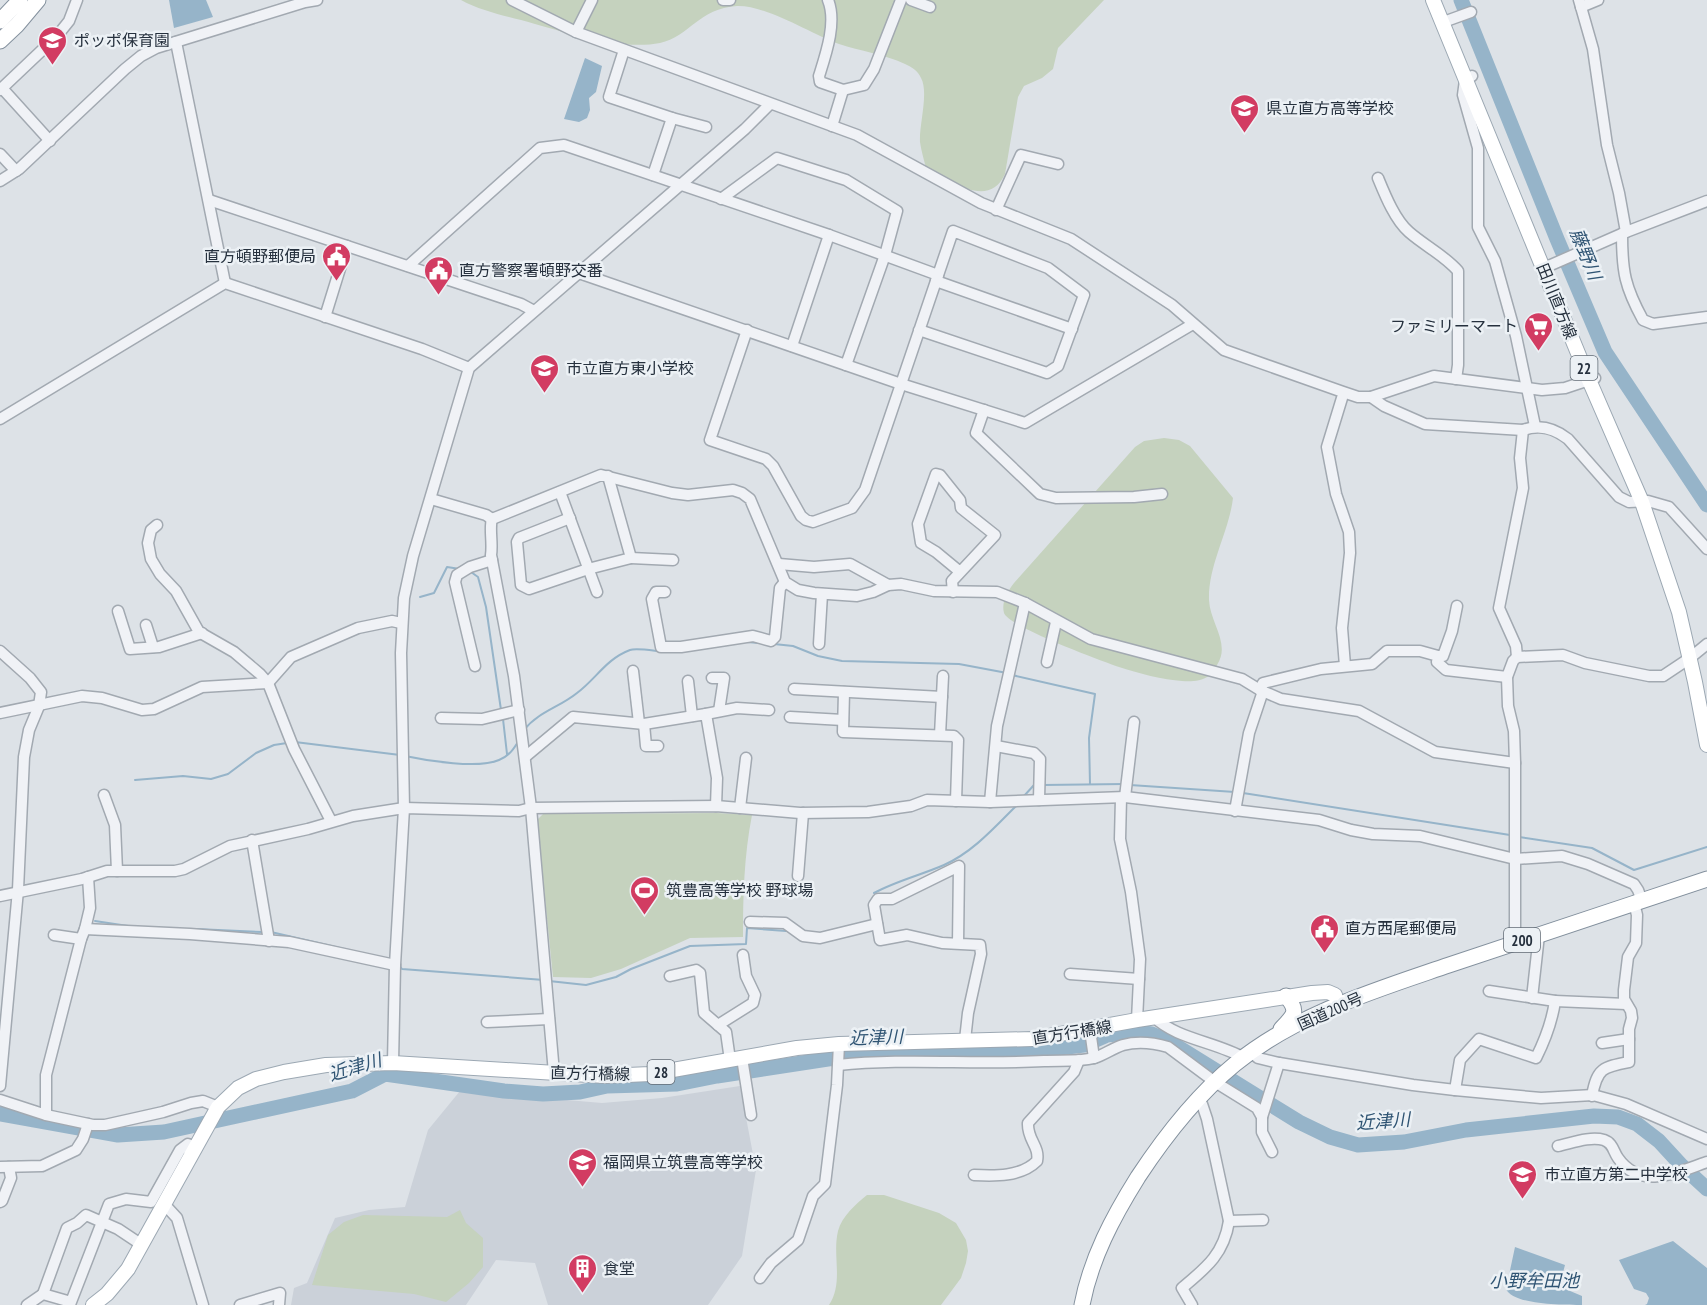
<svg xmlns="http://www.w3.org/2000/svg" width="1707" height="1305" font-family="'PT Sans Narrow','Noto Sans JP',sans-serif">
	<style>
		.built { fill: #cbd1d9 }
		.green { fill: #c5d2be }
		.water { fill: #96b4c9 }
		.lines { fill: none; stroke-linecap: round; stroke-linejoin: round }
		.stream { stroke: #96b4c9; stroke-width: 2 }
		.river { stroke: #96b4c9; stroke-width: 15 }
		.minor-casing { stroke: #a2a9b1; stroke-width: 13 }
		.major-casing { stroke: #9ca8b3; stroke-width: 16 }
		.highway-casing { stroke: #84919e; stroke-width: 17 }
		.minor { stroke: #f0f2f6; stroke-width: 10 }
		.major { stroke: #fff; stroke-width: 14 }
		.highway { stroke: #fff; stroke-width: 15 }
		.labels { text-anchor: middle; dominant-baseline: central; stroke-width: 5; stroke-linejoin: round; paint-order: stroke }
		.shield { fill: #ecf1f5; stroke: #616b75; stroke-width: 1.5 }
		.shield-label { font-size: 15px; font-weight: bold; fill: #26313e }
		.poi-label { font-size: 16px; fill: #26313e; stroke: #ecf1f5; text-anchor: start }
		.street-label { font-size: 16px; fill: #26313e; stroke: #ecf1f5 }
		.water-label { font-size: 18px; font-style: italic; fill: #2f5473; stroke: #ecf1f5 }
	</style>
	<rect width="100%" height="100%" fill="#dde2e7"/>
	<polygon class="built" points="740,1086 756,1170 742,1256 708,1305 548,1305 535,1263 496,1260 466,1305 291,1305 294,1288 307,1283 335,1218 369,1210 405,1207 428,1130 460,1091 602,1103 662,1098"/>
	<g class="green">
		<path d="M461,0H1104L1058,48L1053,69L1042,78L1024,86L1018,97L1005,174C989,210 949,180 926,168C924,160 921,150 920,142C919,125 929,92 921,78C918,71 912,67 905,64C884,54 860,51 839,44C811,34 766,5 737,6C699,8 689,37 660,43C619,51 561,31 521,20C501,15 479,10 461,0Z"/>
		<path d="M1164,438L1179,440L1190,446L1233,498C1229,532 1208,565 1209,600C1210,623 1231,644 1217,665C1215,669 1212,673 1209,676C1201,681 1191,682 1182,681C1164,680 1137,673 1119,667C1102,661 1009,627 1004,613C1001,602 1008,591 1014,583L1135,447L1144,441Z"/>
		<path d="M717,813L752,815C744,856 743,896 743,937L690,938L621,969L591,978L553,977L537,820L543,814Z"/>
		<path d="M867,1195H884L939,1213L956,1223L966,1240L968,1251L966,1263L961,1278L941,1305H829C844,1282 832,1256 838,1231C842,1216 856,1204 867,1195Z"/>
		<polygon points="460,1210 466,1223 483,1238 483,1267 469,1283 446,1302 414,1294 312,1285 328,1235 344,1222 363,1215 447,1217"/>
	</g>
	<g class="water">
		<polygon points="169,0 206,0 213,17 174,28"/>
		<polygon points="585,58 602,66 596,92 589,98 590,110 587,118 579,122 564,119"/>
		<polygon points="1673,1241 1707,1268 1707,1305 1645,1305 1647,1304 1649,1298 1646,1293 1634,1289 1619,1260"/>
		<path d="M1515,1247L1565,1265L1561,1280L1563,1288L1582,1296V1305C1563,1305 1513,1305 1506,1289Z"/>
	</g>
	<g class="lines">
		<g class="stream">
			<polyline points="471,572 478,577 486,607 501,710"/>
			<polyline points="420,597 434,593 447,567 460,569"/>
			<polyline points="747,642 759,643"/>
			<polyline points="774,644 793,646 818,656 842,661 959,664 1007,673"/>
			<polyline points="1012,675 1095,694 1089,738 1090,784"/>
			<polyline points="503,719 507,754"/>
			<path d="M524,730C538,712 560,707 577,693C596,679 606,659 630,650C638,647 664,653 676,652"/>
			<polyline points="295,742 400,755"/>
			<path d="M405,756C428,761 479,769 499,760C509,756 514,749 519,740"/>
			<polyline points="135,780 183,776 211,779 228,774 256,753 274,745 287,743"/>
			<polyline points="1043,785 1124,784"/>
			<polyline points="1130,785 1235,792"/>
			<polyline points="1243,793 1510,835"/>
			<polyline points="1024,796 1034,785"/>
			<polyline points="1519,837 1592,848 1634,870 1707,847"/>
			<path d="M874,893C896,881 921,875 944,865C973,852 995,827 1017,805"/>
			<polyline points="95,921 128,926"/>
			<polyline points="196,929 262,932"/>
			<polyline points="271,932 353,951"/>
			<polyline points="399,965 402,969 544,980"/>
			<polyline points="549,981 586,985 616,977 631,969 690,946 746,944 747,928 786,931"/>
		</g>
		<g class="river">
			<polyline points="1461,0 1557,239 1605,352 1707,505"/>
			<polyline points="0,1114 118,1135 164,1132 352,1091 385,1074 504,1091 543,1094 580,1092 607,1086 677,1084 717,1076 854,1055 896,1054 958,1056 1017,1053 1084,1045 1107,1035 1135,1032 1152,1034 1168,1041 1299,1122 1330,1137 1358,1145 1404,1142 1466,1130 1594,1116 1618,1117 1637,1124 1659,1141 1682,1166 1707,1189"/>
		</g>
		<defs>
			<g id="minor">
				<polyline points="512,0 576,32 857,135 981,203 1071,239 1172,305 1224,350 1343,392 1358,397 1371,397 1434,376 1542,390 1565,388 1595,378"/>
				<polyline points="723,0 730,0"/>
				<path d="M828,0C837,22 826,54 819,76L820,82L843,90L864,85L874,69L901,0"/>
				<polyline points="911,0 930,7"/>
				<polyline points="1579,0 1593,49 1607,145 1619,193 1626,232"/>
				<polyline points="1581,7 1598,0"/>
				<polyline points="1449,20 1471,12"/>
				<polyline points="576,32 592,0"/>
				<polyline points="176,42 225,283"/>
				<polyline points="624,50 609,97 672,118 653,175"/>
				<polyline points="1472,76 1465,80 1463,95 1478,148 1478,227 1495,261 1516,336 1535,426"/>
				<polyline points="2,88 50,141"/>
				<polyline points="0,90 57,36 69,21 77,0"/>
				<polyline points="672,118 706,127"/>
				<polyline points="832,126 843,90"/>
				<polyline points="0,154 16,171"/>
				<path d="M1378,178C1385,195 1395,220 1409,232C1425,246 1444,255 1458,271V365L1456,379"/>
				<polyline points="0,181 19,169 125,69 141,56 156,48 305,2 317,0"/>
				<polyline points="721,199 777,158 846,180 897,211 885,255 846,365"/>
				<polyline points="209,200 521,304 534,311"/>
				<polyline points="996,210 1021,155 1058,164"/>
				<path d="M1622,234C1622,272 1625,287 1643,320L1653,324L1707,317"/>
				<polyline points="408,266 540,148 564,145 829,235 938,275"/>
				<polyline points="1544,268 1626,232 1707,201"/>
				<polyline points="579,273 901,384 1025,423 1193,324"/>
				<polyline points="936,281 1072,329"/>
				<polyline points="325,317 347,246"/>
				<polyline points="747,330 710,440 766,459 773,466 801,516 806,520 813,522 852,508 865,490 953,231 1048,268 1084,295 1058,366 1047,373 919,330"/>
				<polyline points="792,346 829,235"/>
				<path d="M1371,397L1384,406L1425,424L1523,430C1540,424 1554,428 1568,439L1619,497L1629,502L1648,501L1669,507L1707,549"/>
				<polyline points="1342,398 1327,447 1336,494 1349,532 1350,553 1342,628 1345,666"/>
				<polyline points="984,410 976,433 1040,494 1056,498 1134,497 1162,494"/>
				<polyline points="0,419 225,283 422,349 469,368"/>
				<polyline points="560,492 597,592"/>
				<polyline points="431,499 486,515 492,519"/>
				<polyline points="570,518 519,538 517,542 521,585 529,589 588,569 631,558 608,476"/>
				<polyline points="492,519 601,475 672,493 688,495 733,490 742,493 750,499 785,582 798,590 814,593 857,596 873,592 888,585 901,584 934,591 997,592 1025,603 1091,639 1242,679 1260,690 1281,699 1359,711 1435,752 1515,763"/>
				<path d="M492,519C489,528 493,543 491,555L514,676L531,808L554,1073"/>
				<polyline points="157,525 151,530 148,543 151,559 160,574 176,591 199,632 234,652 260,674 268,683 294,749 331,821"/>
				<polyline points="631,558 673,560"/>
				<polyline points="779,564 814,567 850,564 888,585"/>
				<polyline points="665,592 656,592 652,599 661,647 681,647 753,636 771,641 775,637 780,588 785,582"/>
				<polyline points="953,592 952,581 995,535 961,508 960,500 940,475 936,474 918,524 921,543 936,552 959,571"/>
				<polyline points="118,611 130,649 159,647 202,633"/>
				<polyline points="146,625 153,647"/>
				<polyline points="819,644 822,594"/>
				<polyline points="0,651 30,678 41,692 39,706 29,730 24,757 18,890 0,1086"/>
				<polyline points="1438,656 1443,656 1452,631 1457,606"/>
				<polyline points="1517,657 1516,646 1499,608 1523,488 1520,458 1523,430"/>
				<polyline points="1047,662 1056,622"/>
				<polyline points="475,666 455,582 457,575 470,567 492,560"/>
				<polyline points="633,671 639,723"/>
				<polyline points="712,678 724,678 719,711"/>
				<polyline points="688,681 692,716"/>
				<polyline points="794,689 942,697"/>
				<polyline points="1260,690 1263,683 1321,669 1372,664 1387,651 1420,651 1438,656 1437,662 1446,670 1507,677"/>
				<polyline points="844,692 843,732 954,736 958,740 956,801"/>
				<polyline points="0,713 82,696 102,698 142,710 154,709 202,687 268,683 291,657 358,628 392,621 401,623"/>
				<polyline points="706,714 737,708 769,710"/>
				<polyline points="790,717 843,720"/>
				<polyline points="441,718 482,719 519,710"/>
				<polyline points="644,724 646,746 658,746"/>
				<polyline points="940,735 943,676"/>
				<polyline points="996,746 1034,753 1040,759 1039,800"/>
				<polyline points="525,757 573,717 644,724 706,714 717,778 716,806"/>
				<polyline points="104,795 115,825 117,871"/>
				<polyline points="1125,797 1134,722"/>
				<polyline points="1121,798 1120,839 1131,892 1140,959 1137,1020"/>
				<polyline points="990,802 997,726 1025,603"/>
				<polyline points="740,808 746,758"/>
				<polyline points="1235,811 1249,733 1263,691"/>
				<polyline points="252,840 269,941"/>
				<polyline points="798,876 803,813"/>
				<polyline points="0,896 82,879 107,871 175,871 184,869 230,846 308,829 353,816 404,808 519,811 531,808 716,806 800,813 868,812 911,806 927,800 990,802 1125,797 1319,820 1351,830 1373,834 1420,836 1515,859 1562,856 1588,864 1634,884 1638,890 1642,901"/>
				<polyline points="750,922 785,923 803,936 820,938 877,924"/>
				<polyline points="85,929 90,908 88,877"/>
				<polyline points="54,935 81,939"/>
				<polyline points="1515,942 1515,763 1514,731 1508,706 1507,677 1513,661 1517,657 1563,655 1585,663 1649,676 1663,676 1690,658 1707,644"/>
				<polyline points="958,944 959,866 892,899 878,899 874,905 880,940 907,935 942,943 980,945 981,954 968,1013 965,1040"/>
				<polyline points="1070,974 1139,979"/>
				<polyline points="670,976 696,970 700,973 704,1013 726,1032 730,1060"/>
				<polyline points="1532,998 1539,935"/>
				<polyline points="1555,1001 1626,1004"/>
				<path d="M1154,1017C1176,1039 1217,1042 1244,1058"/>
				<polyline points="487,1022 549,1019"/>
				<polyline points="718,1025 753,1003 755,995 746,976 743,955"/>
				<polyline points="1090,1030 1094,1058"/>
				<polyline points="1602,1043 1629,1039"/>
				<polyline points="1252,1053 1258,1058 1279,1063 1413,1085 1455,1090 1541,1098 1593,1095 1626,1104 1707,1139"/>
				<polyline points="742,1058 751,1115"/>
				<polyline points="393,1063 395,965 404,808 401,653 404,598 413,556 469,368 745,129 769,105"/>
				<path d="M838,1065C906,1058 975,1065 1044,1061C1060,1060 1078,1062 1094,1058C1104,1055 1113,1048 1123,1045C1138,1041 1154,1043 1168,1047L1215,1082L1257,1108L1262,1117V1132L1272,1152"/>
				<path d="M1455,1090L1460,1060L1479,1039L1536,1058C1545,1040 1552,1022 1555,1001L1489,991"/>
				<path d="M1592,1096C1597,1068 1603,1067 1629,1062V1029L1632,1018L1631,1011L1624,999V990L1628,957L1636,943L1637,915L1634,903"/>
				<polyline points="0,1100 46,1115 93,1125 105,1125 163,1112 191,1103 203,1101 218,1107"/>
				<polyline points="46,1115 46,1075 81,939 85,929 190,934 289,942 395,965"/>
				<polyline points="1262,1117 1279,1063"/>
				<path d="M1558,1146C1572,1143 1590,1136 1604,1140C1613,1143 1613,1151 1618,1158C1641,1191 1678,1172 1707,1162"/>
				<polyline points="0,1167 42,1166 76,1150 83,1139 88,1124"/>
				<path d="M974,1175C995,1176 1021,1177 1037,1161C1040,1146 1027,1140 1028,1123L1074,1072L1079,1060"/>
				<polyline points="0,1202 2,1201 11,1178 9,1167"/>
				<polyline points="165,1205 177,1218 203,1305"/>
				<polyline points="1229,1221 1263,1220"/>
				<polyline points="760,1278 771,1263 798,1240 813,1196 825,1184 837,1085 839,1044"/>
				<polyline points="43,1294 67,1228 77,1223 86,1215 118,1229 142,1245"/>
				<polyline points="27,1305 43,1294 71,1302 109,1204 126,1199 151,1202 180,1150 188,1144 195,1147"/>
				<polyline points="240,1305 280,1293 279,1305"/>
				<path d="M1192,1305L1182,1288C1206,1268 1224,1254 1229,1221L1207,1119L1202,1104L1197,1101"/>
			</g>
			<g id="major">
				<polyline points="1433,0 1589,380 1642,502 1679,612 1695,682 1707,745"/>
				<polyline points="93,1305 107,1294 128,1269 218,1107 238,1088 256,1079 284,1072 326,1065 393,1063 605,1076 650,1074 797,1048 839,1044 1032,1039 1137,1020 1312,993 1328,992 1335,995 1338,1005"/>
			</g>
			<g id="highway">
				<polyline points="0,21 20,0"/>
				<polyline points="0,41 17,25 38,0"/>
				<path d="M1281,1029C1293,1016 1300,1012 1286,996"/>
				<path d="M1082,1305C1091,1258 1113,1217 1138,1177C1165,1136 1197,1095 1235,1064C1296,1014 1376,990 1449,965C1534,936 1621,908 1707,879"/>
			</g>
		</defs>
		<use href="#minor" class="minor-casing"/>
		<use href="#major" class="major-casing"/>
		<use href="#highway" class="highway-casing"/>
		<use href="#minor" class="minor"/>
		<use href="#major" class="major"/>
		<use href="#highway" class="highway"/>
	</g>
	<defs>
		<symbol id="school-pin" viewBox="-11 -11 22 30"><path d="M0 17L-7.5 6A9.5 9.5 0 1 1 7.5 6Z" fill="#d23c62" stroke="#ecf1f5"/><path d="M0-5L7-2L0 1L-7-2ZM-4 1L0 2.5L4 1V4Q0 6-4 4Z" fill="#fff"/></symbol>
		<symbol id="civic-pin" viewBox="-11 -11 22 30"><path d="M0 17L-7.5 6A9.5 9.5 0 1 1 7.5 6Z" fill="#d23c62" stroke="#ecf1f5"/><path d="M-.6-6.5H3V-4.5H.6V-3L4-1V1h2V6H-6V1h2V-1L-.6-3ZM-1.2 2.5V6h2.4V2.5Z" fill="#fff"/></symbol>
		<symbol id="supermarket-pin" viewBox="-11 -11 22 30"><path d="M0 17L-7.5 6A9.5 9.5 0 1 1 7.5 6Z" fill="#d23c62" stroke="#ecf1f5"/><path d="M-6-5.5h2.5l.6 2H6L4.5 2H-2.5L-4.4-4H-6ZM-1.5 3.2a1.3 1.3 0 1 0 .1 0ZM3 3.2a1.3 1.3 0 1 0 .1 0Z" fill="#fff"/></symbol>
		<symbol id="stadium-pin" viewBox="-11 -11 22 30"><path d="M0 17L-7.5 6A9.5 9.5 0 1 1 7.5 6Z" fill="#d23c62" stroke="#ecf1f5"/><path d="M0-5a6.5 5 0 1 0 0 10a6.5 5 0 1 0 0-10ZM-3.5-1.8h7v3.6h-7Z" fill="#fff"/></symbol>
		<symbol id="building-pin" viewBox="-11 -11 22 30"><path d="M0 17L-7.5 6A9.5 9.5 0 1 1 7.5 6Z" fill="#d23c62" stroke="#ecf1f5"/><path d="M-4-6H4V6H1V3H-1V6H-4ZM-2.5-4.3h1.7v1.8h-1.7ZM.8-4.3h1.7v1.8H.8ZM-2.5-1h1.7V.8h-1.7ZM.8-1h1.7V.8H.8Z" fill="#fff"/></symbol>
	</defs>
	<g fill-rule="evenodd">
		<use href="#school-pin" x="36" y="24" width="33" height="45"/>
		<use href="#school-pin" x="1228" y="92" width="33" height="45"/>
		<use href="#civic-pin" x="320" y="240" width="33" height="45"/>
		<use href="#civic-pin" x="422" y="254" width="33" height="45"/>
		<use href="#supermarket-pin" x="1522" y="310" width="33" height="45"/>
		<use href="#school-pin" x="528" y="352" width="33" height="45"/>
		<use href="#stadium-pin" x="628" y="874" width="33" height="45"/>
		<use href="#civic-pin" x="1308" y="912" width="33" height="45"/>
		<use href="#school-pin" x="566" y="1146" width="33" height="45"/>
		<use href="#school-pin" x="1506" y="1158" width="33" height="45"/>
		<use href="#building-pin" x="566" y="1252" width="33" height="45"/>
	</g>
	<g class="labels">
		<g class="shield">
			<rect x="1570.5" y="356" width="27" height="24" rx="4.5"/>
			<rect x="1504" y="928" width="36" height="24" rx="4.5"/>
			<rect x="647.5" y="1060" width="27" height="24" rx="4.5"/>
		</g>
		<g class="shield-label">
			<text x="1584" y="368">22</text>
			<text x="1522" y="940">200</text>
			<text x="661" y="1072">28</text>
		</g>
		<g class="poi-label">
			<text x="74" y="40">ポッポ保育園</text>
			<text x="1266" y="108">県立直方高等学校</text>
			<text x="316" y="256" text-anchor="end">直方頓野郵便局</text>
			<text x="459" y="270">直方警察署頓野交番</text>
			<text x="1518" y="326" text-anchor="end">ファミリーマート</text>
			<text x="566" y="368">市立直方東小学校</text>
			<text x="666" y="890">筑豊高等学校 野球場</text>
			<text x="1345" y="928">直方西尾郵便局</text>
			<text x="603" y="1162">福岡県立筑豊高等学校</text>
			<text x="1544" y="1174">市立直方第二中学校</text>
			<text x="603" y="1268">食堂</text>
		</g>
		<g class="street-label">
			<text transform="translate(1557 301) rotate(68)">田川直方線</text>
			<text transform="translate(1330 1011) rotate(-24)">国道200号</text>
			<text transform="translate(1072 1032) rotate(-9)">直方行橋線</text>
			<text transform="translate(590 1073) rotate(1)">直方行橋線</text>
		</g>
		<g class="water-label">
			<text transform="translate(1586 254) rotate(68)">藤野川</text>
			<text transform="translate(876 1037) rotate(-2)">近津川</text>
			<text transform="translate(355 1067) rotate(-17)">近津川</text>
			<text transform="translate(1383 1121) rotate(-4)">近津川</text>
			<text x="1534" y="1280">小野牟田池</text>
		</g>
	</g>
</svg>
